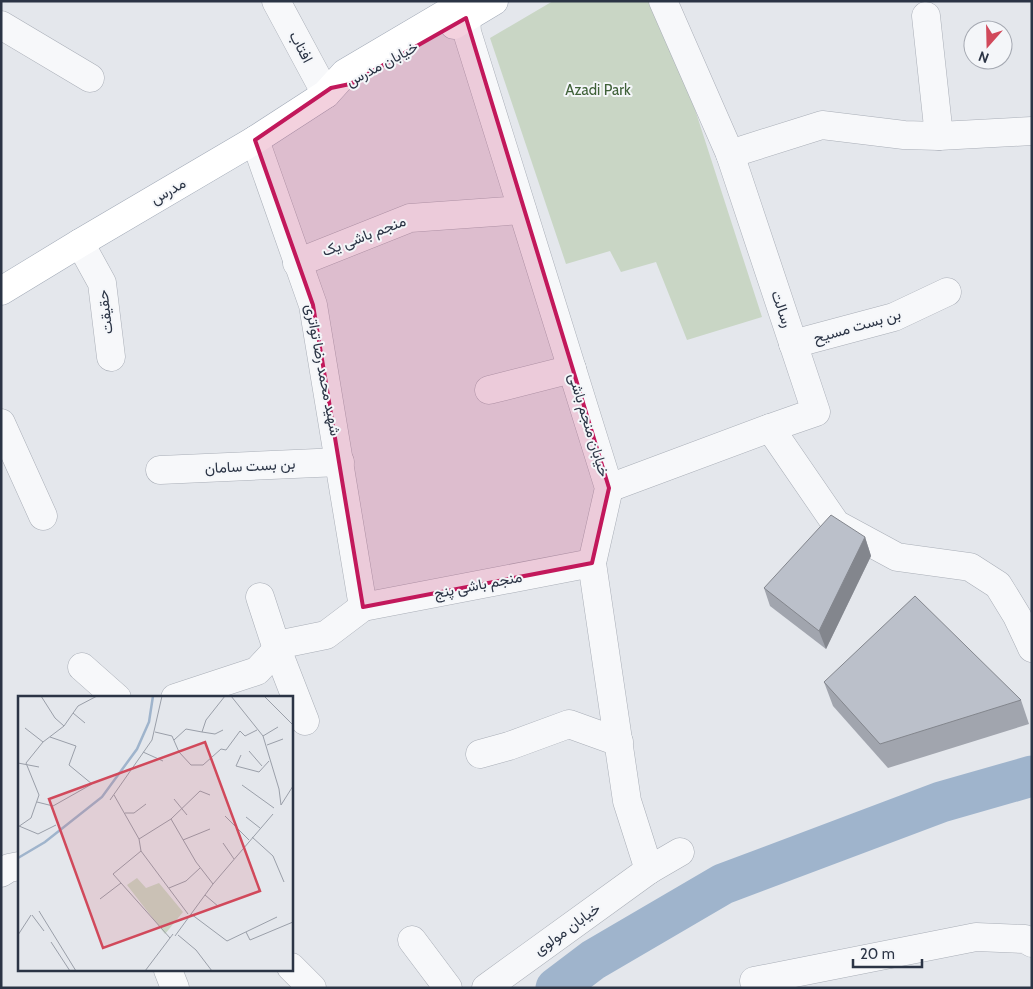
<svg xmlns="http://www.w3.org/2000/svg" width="1033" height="989" font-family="Cabin,Vazirmatn,sans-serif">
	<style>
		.green { fill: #c9d6c5 }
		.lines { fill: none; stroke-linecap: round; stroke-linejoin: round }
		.river { stroke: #9fb4cc; stroke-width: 41 }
		.minor-casing { stroke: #a9aeb7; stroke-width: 29 }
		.major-casing { stroke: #a3abb8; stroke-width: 29 }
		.minor { stroke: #f7f8fa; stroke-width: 28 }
		.major { stroke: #fff; stroke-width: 28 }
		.wall { fill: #a1a5ae }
		.shaded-wall { fill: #83868d }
		.building { fill: #bbc0ca; stroke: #83868d }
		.marked { fill: #c2185b; fill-opacity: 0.2; stroke: #c2185b; stroke-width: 4; stroke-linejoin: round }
		.labels { text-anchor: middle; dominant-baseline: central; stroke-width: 4; stroke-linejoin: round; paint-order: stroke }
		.street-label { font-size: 15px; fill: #2b3445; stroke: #f4f6f9 }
		.park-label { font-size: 15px; fill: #3f6138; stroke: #f4f6f9 }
		.inset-river { fill: none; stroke: #9fb4cc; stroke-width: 2.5 }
		.inset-road { fill: none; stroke: #9a9fa9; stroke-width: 1 }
		.view { fill: #d1495b; fill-opacity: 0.15; stroke: #d1495b; stroke-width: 2.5 }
		.inset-edge { fill: none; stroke: #2b3445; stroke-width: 2.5 }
	</style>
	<rect width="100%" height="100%" fill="#e4e7ec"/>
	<polygon class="green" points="553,1 660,1 762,317 687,340 656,262 621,272 610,251 566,264 490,38"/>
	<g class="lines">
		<polyline class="river" points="556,988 593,960 723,884 941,802 1032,776"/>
		<defs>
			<g id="minor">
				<polyline points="276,1 326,94"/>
				<polyline points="926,16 939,136"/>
				<polyline points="466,18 467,32 609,488 592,563 627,801 649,870"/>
				<polyline points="1,25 90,78"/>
				<polyline points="255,140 313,305 363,607"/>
				<polyline points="730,154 822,125 904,135 939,136 1032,131"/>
				<polyline points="80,243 102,283 111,357"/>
				<polyline points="297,263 410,218 522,210"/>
				<polyline points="793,344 894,317 947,292"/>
				<polyline points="489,390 572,369"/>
				<polyline points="1,423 43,516"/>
				<polyline points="770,428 836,524 897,557 970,567 998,585 1017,616 1032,648"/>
				<polyline points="160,470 340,462"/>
				<polyline points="609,488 770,428 816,412 730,154 663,1"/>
				<polyline points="260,597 277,649 305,721"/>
				<polyline points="82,667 117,698"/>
				<polyline points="175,698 257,671 282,644 326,635 363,607 592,563"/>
				<polyline points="480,754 509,746 569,724 619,742"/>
				<polyline points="1,873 9,868 19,866"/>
				<polyline points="412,940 448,988"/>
				<polyline points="291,967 312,988"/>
				<polyline points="168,970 175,988"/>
				<polyline points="486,988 649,870 680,852"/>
				<polyline points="758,988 754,981 976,937 1025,939 1032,943"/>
			</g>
			<g id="major">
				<polyline points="454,25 494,1"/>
				<polyline points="1,291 80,243 255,140 326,94 345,73 467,1"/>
			</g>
		</defs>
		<use href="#minor" class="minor-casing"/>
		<use href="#major" class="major-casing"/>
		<use href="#minor" class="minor"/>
		<use href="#major" class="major"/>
	</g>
	<g class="wall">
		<polygon points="865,537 871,556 826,649 770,606 764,588"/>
		<polygon points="824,682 1021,700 1029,724 888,768 833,706"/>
	</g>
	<polygon class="shaded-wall" points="865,537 871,556 826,649 819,631"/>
	<g class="building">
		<polygon points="831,515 865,537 819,631 764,588"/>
		<polygon points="915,596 1021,700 880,744 824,682"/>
	</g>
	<path class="marked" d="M466,18L609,488L592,563L363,607L313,305L255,140L331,88L350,84Z"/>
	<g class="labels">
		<g class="street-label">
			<text transform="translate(301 47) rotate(62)">افتاب</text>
			<text transform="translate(382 64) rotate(-28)">خیابان مدرس</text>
			<text transform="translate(168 191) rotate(-30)">مدرس</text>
			<text transform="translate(364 236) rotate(-21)">منجم باشی یک</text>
			<text transform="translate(782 309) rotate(71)">رسالت</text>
			<text transform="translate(105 312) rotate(-97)">حقیقت</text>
			<text transform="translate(857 326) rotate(-16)">بن بست مسیح</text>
			<text transform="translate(323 370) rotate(79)">شهید محمد رضا تواتری</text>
			<text transform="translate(589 425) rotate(73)">خیابان منجم باشی</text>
			<text transform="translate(250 466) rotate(-3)">بن بست سامان</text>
			<text transform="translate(478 585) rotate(-11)">منجم باشی پنج</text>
			<text transform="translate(567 929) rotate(-36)">خیابان مولوی</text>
		</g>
		<g class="park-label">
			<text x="598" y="90">Azadi Park</text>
		</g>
	</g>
	<g transform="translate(18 696)">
		<rect width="275" height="275" fill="#e4e7ec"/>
		<path d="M119,182L128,192L141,187L165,216L147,238L109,189Z" fill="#c9d6c5"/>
		<path class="inset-river" d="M0,162L27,146L84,101L119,53L131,26L135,0"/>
		<path class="inset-road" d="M23,0L37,22L46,30M213,0L245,40L261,93L263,109M246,0L275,29M55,17L67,27M7,32L25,46M137,36L154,40L161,56L173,69H185L203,53L208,54L222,35L227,40L239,34M184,36L197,38L205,34M245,40L260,31M156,44L168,33L184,36L188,24L207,0M249,49L265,43M231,55L244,70M125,56L145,65M223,59L218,70L241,76L251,65M0,67L21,71M224,89L256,112M96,99L121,143L123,155L170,218M156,103L169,119M92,104L134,44L144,0M19,106L35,110L74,88L51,69L58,50L32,41M263,109L275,90M107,117H116L128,108M207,120L231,144M228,121L242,132M153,123L178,166L195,188M1,130L20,138L38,129M0,131L13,122L21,99L8,67L25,46L46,30L60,10L79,0M234,141L255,160L266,186M121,143L153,123L182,95L192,99M165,144L192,133M205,147L216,163M123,155L95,178L152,242M151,192L168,185L182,172M187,199L201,211M82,203L103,187M21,215L58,275M173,218L209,245L259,221M14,219L26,235M228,236L232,244L275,226M0,239L13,219M160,239L178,254L194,275M157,240L195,188L255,118M33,246L52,275M127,275L155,238"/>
		<path class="view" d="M187,46L242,195L85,252L31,103Z"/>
		<rect width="275" height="275" class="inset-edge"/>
	</g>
	<rect width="1033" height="989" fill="none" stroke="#2b3445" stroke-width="5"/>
	<g transform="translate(988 45) rotate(200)"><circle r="24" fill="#f4f6f9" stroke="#a4a8b1"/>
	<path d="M0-4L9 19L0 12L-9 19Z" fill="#d1495b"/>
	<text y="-8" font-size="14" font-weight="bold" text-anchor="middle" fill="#2b3445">N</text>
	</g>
	<path d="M853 959v8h69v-8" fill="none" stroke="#2b3445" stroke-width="2.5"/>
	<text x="860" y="959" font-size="15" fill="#2b3445" stroke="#f4f6f9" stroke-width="4" paint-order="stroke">20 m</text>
</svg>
